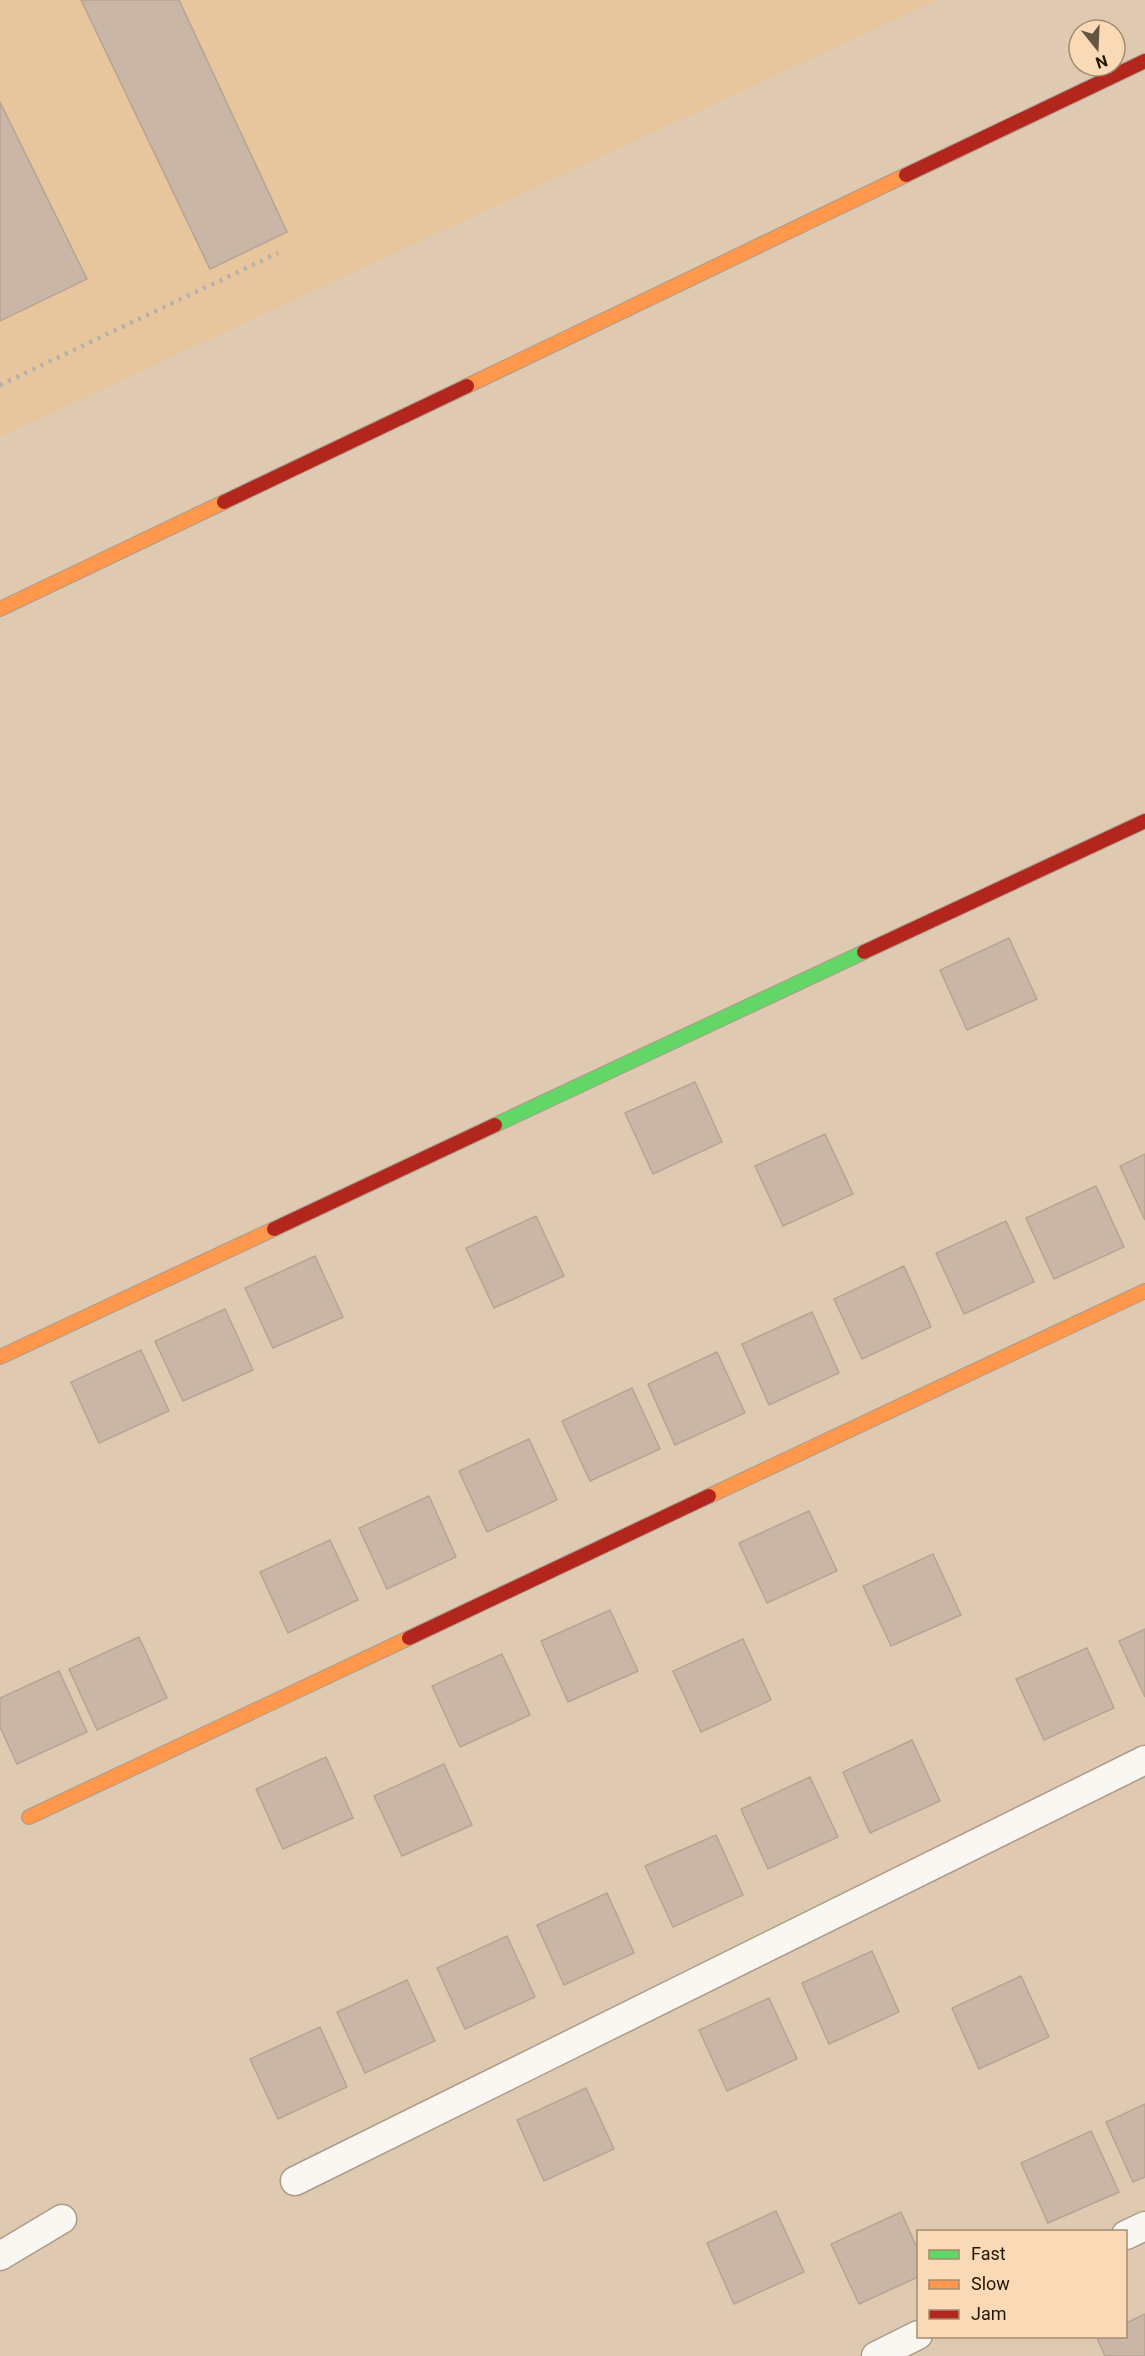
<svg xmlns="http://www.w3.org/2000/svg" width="1145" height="2356" font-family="Roboto,sans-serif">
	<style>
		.built { fill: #e7c59d }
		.building { fill: #cab6a6; stroke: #b6a492; stroke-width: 1.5 }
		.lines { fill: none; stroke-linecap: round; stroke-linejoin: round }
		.street-casing { stroke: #ac9b88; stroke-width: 31 }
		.fast-casing { stroke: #ac9b88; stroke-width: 16 }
		.slow-casing { stroke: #ac9b88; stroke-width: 16 }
		.jam-casing { stroke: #ac9b88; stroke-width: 16 }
		.street { stroke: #faf7f3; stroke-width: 28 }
		.fast { stroke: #63d668; stroke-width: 14 }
		.slow { stroke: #ff974d; stroke-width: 14 }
		.jam { stroke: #b3261e; stroke-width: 14 }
		.rail { stroke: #b5b0a9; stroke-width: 4.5; stroke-dasharray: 3 6; stroke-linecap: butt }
	</style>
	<rect width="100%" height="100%" fill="#dfcab1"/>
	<polygon class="built" points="0,0 937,0 0,437"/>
	<g class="building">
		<polygon points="81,0 179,0 287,232 210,269"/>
		<polygon points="0,102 87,279 0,321"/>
		<polygon points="1009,938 1037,999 967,1030 940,970"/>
		<polygon points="695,1082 722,1142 653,1174 625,1113"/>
		<polygon points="825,1134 853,1194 783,1226 755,1166"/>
		<polygon points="1145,1154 1145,1220 1120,1166"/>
		<polygon points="1096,1186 1124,1247 1054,1279 1026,1218"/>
		<polygon points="536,1216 564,1276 494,1308 466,1248"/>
		<polygon points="1006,1221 1034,1282 964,1314 936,1253"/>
		<polygon points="315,1256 343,1317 273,1348 245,1288"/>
		<polygon points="904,1266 931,1327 862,1359 834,1299"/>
		<polygon points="225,1309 253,1370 183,1401 155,1341"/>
		<polygon points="812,1312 839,1373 769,1405 742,1344"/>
		<polygon points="141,1350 169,1411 99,1443 71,1382"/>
		<polygon points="717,1352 745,1413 675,1445 648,1384"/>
		<polygon points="632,1388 660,1449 590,1481 562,1421"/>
		<polygon points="529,1439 557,1500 487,1532 459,1471"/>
		<polygon points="429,1496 456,1557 387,1589 359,1528"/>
		<polygon points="809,1511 837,1571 767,1603 739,1543"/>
		<polygon points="330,1540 358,1600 288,1633 260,1572"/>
		<polygon points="933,1554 961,1615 891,1646 863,1586"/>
		<polygon points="610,1610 638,1671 568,1702 541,1641"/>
		<polygon points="1145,1629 1145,1697 1119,1641"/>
		<polygon points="139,1637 167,1698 97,1730 69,1669"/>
		<polygon points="743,1639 771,1700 701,1732 673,1671"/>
		<polygon points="1087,1648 1114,1708 1044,1740 1016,1679"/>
		<polygon points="502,1654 530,1715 460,1747 432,1686"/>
		<polygon points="59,1671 87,1732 17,1764 0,1727 0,1698"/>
		<polygon points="912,1740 940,1801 870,1833 843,1772"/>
		<polygon points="326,1757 353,1818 283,1849 256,1789"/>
		<polygon points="444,1764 472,1825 402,1856 374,1796"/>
		<polygon points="810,1777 838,1837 768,1869 741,1809"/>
		<polygon points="716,1835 743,1895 673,1927 645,1866"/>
		<polygon points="607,1893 634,1953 564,1985 537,1925"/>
		<polygon points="507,1936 535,1997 465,2029 437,1968"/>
		<polygon points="872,1951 899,2012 829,2044 802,1983"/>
		<polygon points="1021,1976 1049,2037 979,2069 952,2008"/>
		<polygon points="407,1980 435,2041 365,2073 337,2012"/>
		<polygon points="769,1998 797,2059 727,2091 699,2030"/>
		<polygon points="320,2027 347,2087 278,2119 250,2059"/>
		<polygon points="586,2088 614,2149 544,2181 517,2120"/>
		<polygon points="1145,2104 1145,2177 1133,2182 1106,2122"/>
		<polygon points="1091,2131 1119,2192 1048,2223 1021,2163"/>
		<polygon points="776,2211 804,2272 734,2304 707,2243"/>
		<polygon points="901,2212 918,2250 918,2277 859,2304 831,2244"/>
		<polygon points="1145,2314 1145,2356 1105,2356 1096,2336 1126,2336 1126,2323"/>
	</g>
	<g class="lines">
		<defs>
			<g id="street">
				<polyline points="295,2181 1145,1760"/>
				<polyline points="1126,2235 1145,2226"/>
				<polyline points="0,2256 62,2219"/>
				<polyline points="876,2356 918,2335"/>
			</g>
			<polyline id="fast" points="495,1125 864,952"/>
			<g id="slow">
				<polyline points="467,386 906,175"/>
				<polyline points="0,609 224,502"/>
				<polyline points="0,1357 274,1229"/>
				<polyline points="709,1496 1145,1291"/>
				<polyline points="29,1817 409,1638"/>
			</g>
			<g id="jam">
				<polyline points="906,175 1145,61"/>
				<polyline points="224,502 467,386"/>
				<polyline points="864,952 1145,821"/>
				<polyline points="274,1229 495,1125"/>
				<polyline points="409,1638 709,1496"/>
			</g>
		</defs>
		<use href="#street" class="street-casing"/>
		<use href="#fast" class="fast-casing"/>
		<use href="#slow" class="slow-casing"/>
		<use href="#jam" class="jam-casing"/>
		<use href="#street" class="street"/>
		<use href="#fast" class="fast"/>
		<use href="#slow" class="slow"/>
		<use href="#jam" class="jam"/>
		<polyline class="rail" points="0,385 278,253"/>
	</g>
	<rect x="917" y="2230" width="210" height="108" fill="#fadab6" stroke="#a48c6f" stroke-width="1.5"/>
	<rect x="929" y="2250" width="30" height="9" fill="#63d668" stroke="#a48c6f" stroke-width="1.5"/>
	<text x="971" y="2260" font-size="18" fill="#231604">Fast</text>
	<rect x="929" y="2280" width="30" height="9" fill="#ff974d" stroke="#a48c6f" stroke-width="1.5"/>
	<text x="971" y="2290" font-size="18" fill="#231604">Slow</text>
	<rect x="929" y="2310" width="30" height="9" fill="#b3261e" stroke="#a48c6f" stroke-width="1.5"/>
	<text x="971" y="2320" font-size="18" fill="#231604">Jam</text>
	<g transform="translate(1097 48) rotate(162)"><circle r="28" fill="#fadab6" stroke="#a48c6f" stroke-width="1.5"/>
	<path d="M0-4.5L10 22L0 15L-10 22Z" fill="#655541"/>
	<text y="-9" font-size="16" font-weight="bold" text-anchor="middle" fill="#231604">N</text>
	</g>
</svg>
